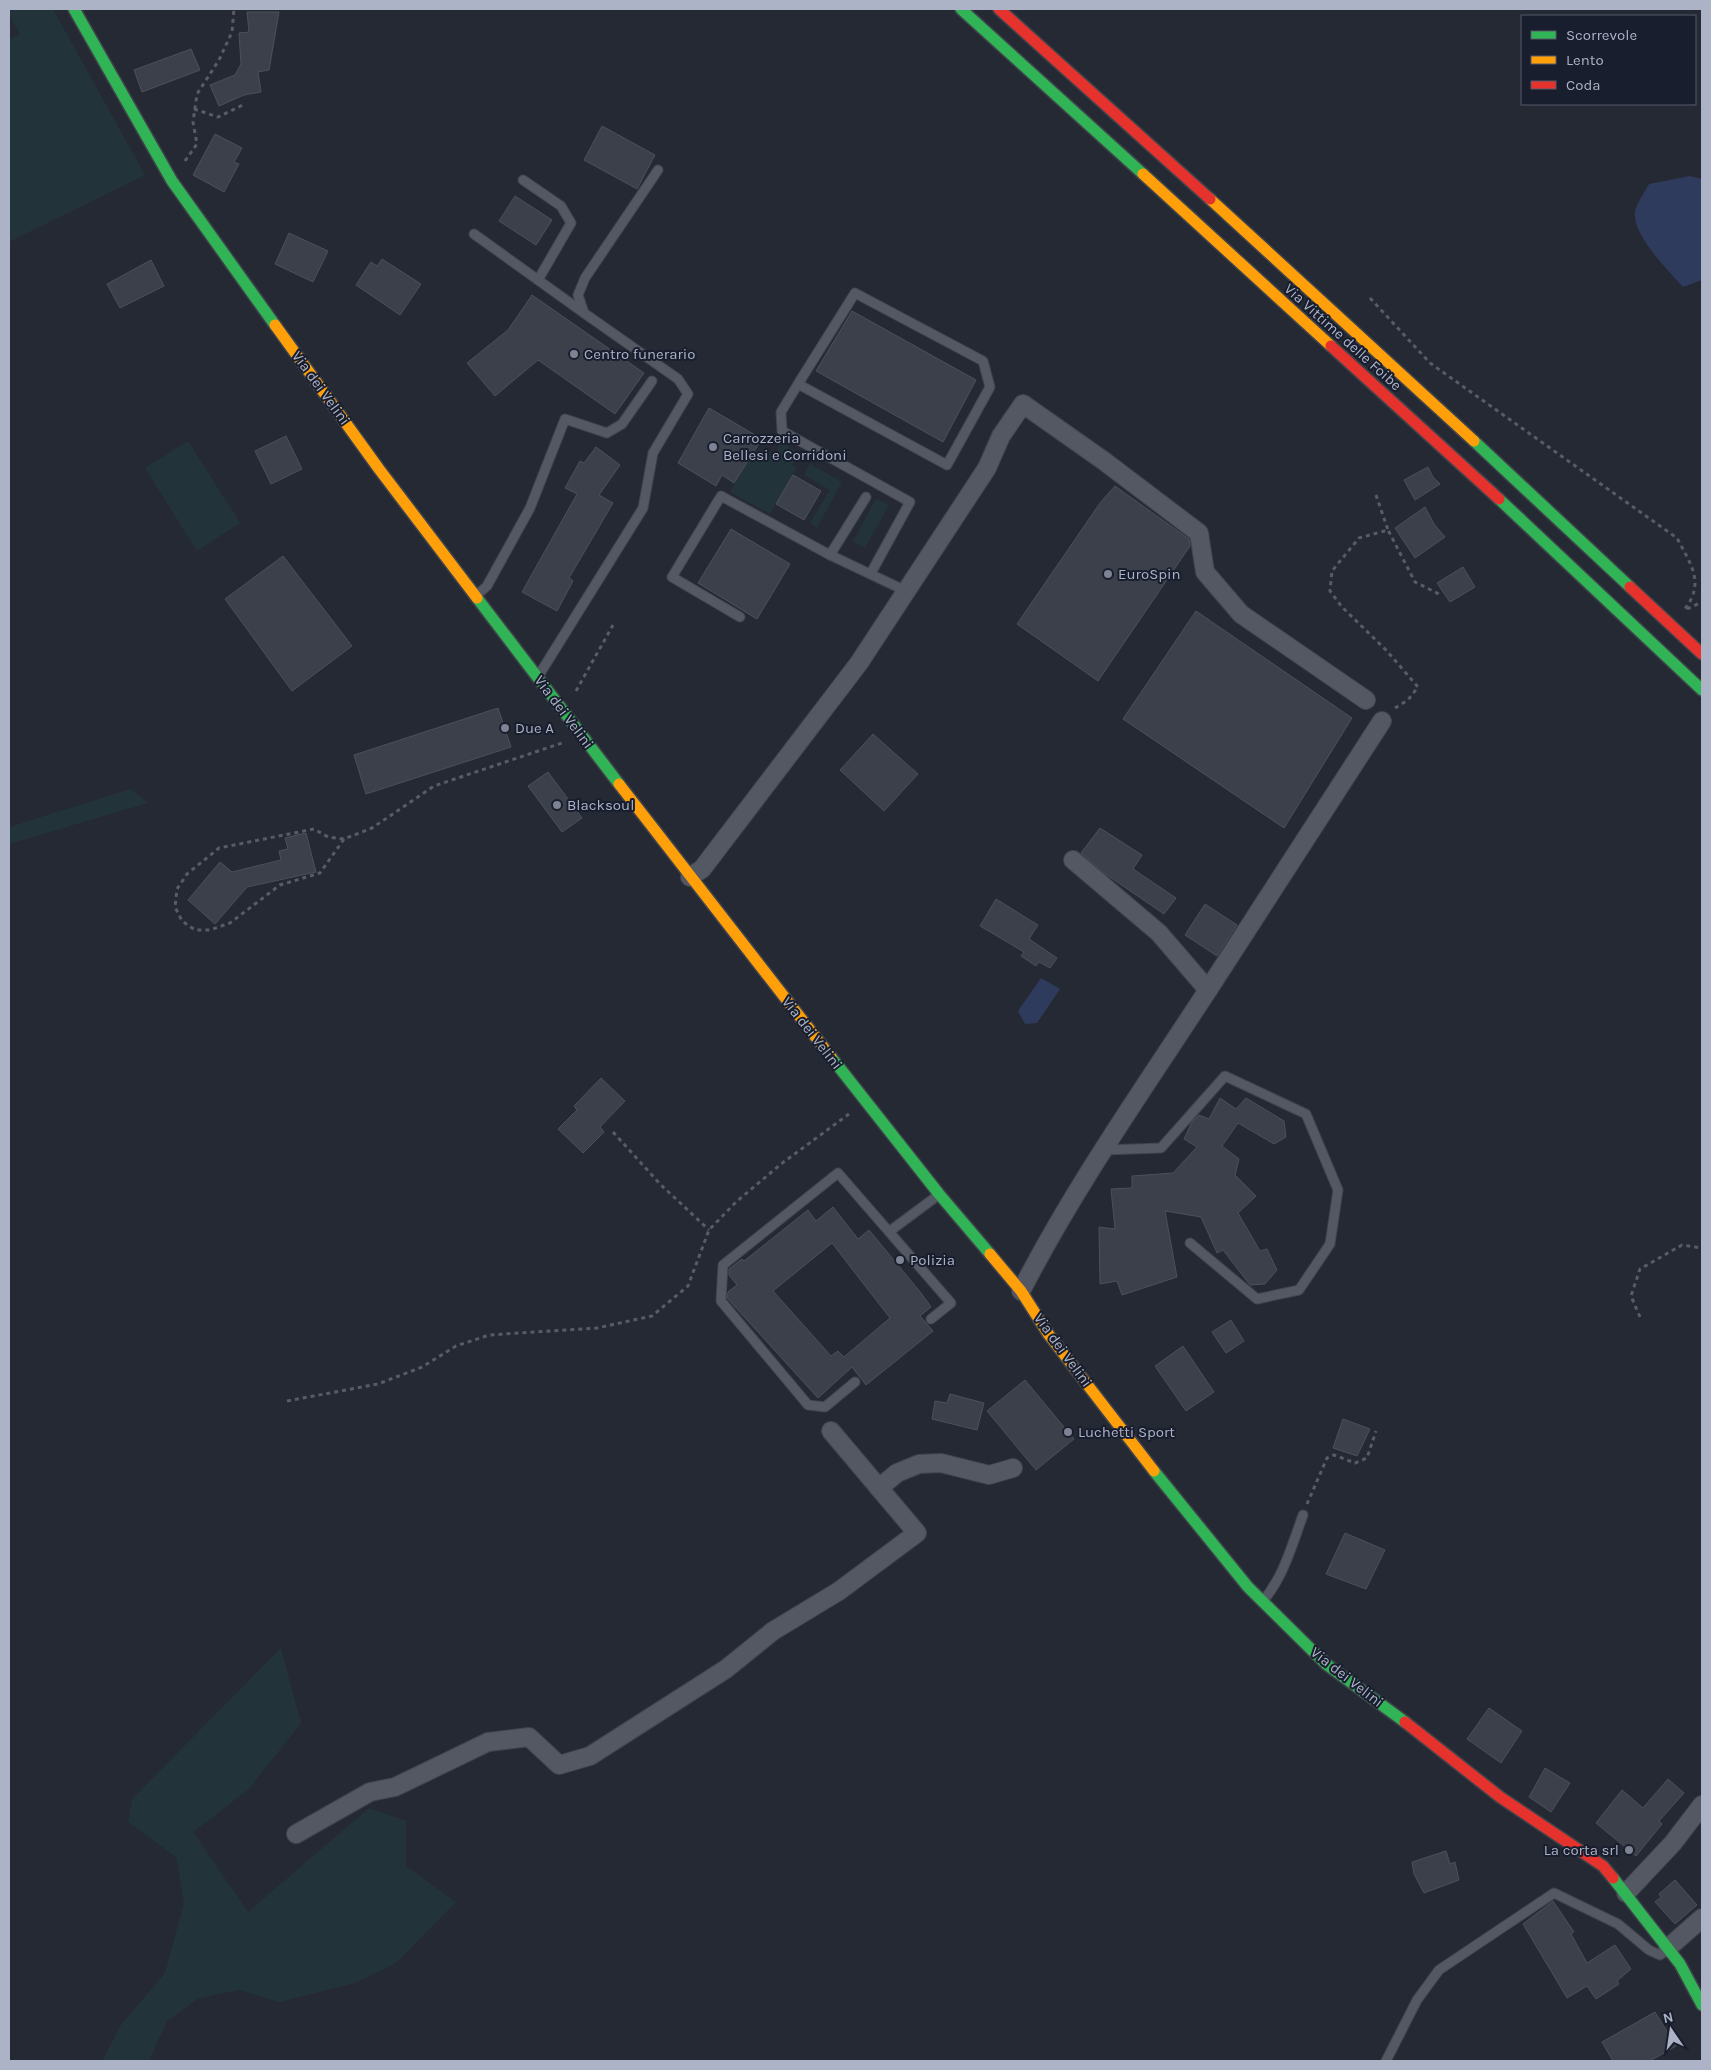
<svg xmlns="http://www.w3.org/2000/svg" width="1711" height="2070" font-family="Karla,sans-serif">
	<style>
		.green { fill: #223339 }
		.water { fill: #2e3b5c }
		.building { fill: #3c404a; stroke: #4c505c; fill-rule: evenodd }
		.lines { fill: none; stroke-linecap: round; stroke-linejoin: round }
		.lane-casing { stroke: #40444c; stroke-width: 11 }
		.street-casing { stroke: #40444c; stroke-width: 20 }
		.fast-casing { stroke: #40444c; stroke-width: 14 }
		.slow-casing { stroke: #40444c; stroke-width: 14 }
		.jam-casing { stroke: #40444c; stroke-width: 14 }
		.path { stroke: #585c64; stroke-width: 3; stroke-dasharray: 4 4; stroke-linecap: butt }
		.lane { stroke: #545862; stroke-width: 9 }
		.street { stroke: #545862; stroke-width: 18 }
		.fast { stroke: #30b455; stroke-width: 11 }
		.slow { stroke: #ff9f0a; stroke-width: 11 }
		.jam { stroke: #e5322d; stroke-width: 11 }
		.poi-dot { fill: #7d8393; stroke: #181e2e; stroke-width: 2 }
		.labels { text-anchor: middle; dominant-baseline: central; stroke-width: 4; stroke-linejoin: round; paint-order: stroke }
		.street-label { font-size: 15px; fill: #adb3c6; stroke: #181e2e }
		.poi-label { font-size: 15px; fill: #adb3c6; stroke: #181e2e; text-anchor: start }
	</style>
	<rect width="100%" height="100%" fill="#252933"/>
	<g class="green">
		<polygon points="9,9 53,9 145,175 9,242 9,39 20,34 9,15"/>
		<polygon points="188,441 240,523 197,551 145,468"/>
		<polygon points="781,442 800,454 792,465 797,468 770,514 730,492 752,455 759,449 775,455"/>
		<polygon points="810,464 842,482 817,528 810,523 830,490 804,475"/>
		<polygon points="876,499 889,505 865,548 853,541"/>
		<polygon points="131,789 148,803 9,844 9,827"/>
		<polygon points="281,1648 301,1723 248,1790 193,1832 248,1912 369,1808 406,1821 406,1866 456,1902 396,1963 355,1983 280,2002 240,1990 199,1998 167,2021 149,2061 102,2061 121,2025 165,1973 184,1903 176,1857 128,1822 132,1799"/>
	</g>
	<g class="water">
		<path d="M1690,176L1702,179V280L1683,287C1669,271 1632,235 1635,212C1636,204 1645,192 1649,184Z"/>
		<polygon points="1041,978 1060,989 1037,1023 1025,1024 1018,1011"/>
	</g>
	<g class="building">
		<polygon points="247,12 279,12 269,70 258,72 261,92 244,95 219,106 210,85 235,75 241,64 239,33 249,32"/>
		<polygon points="191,49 200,70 142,92 134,70"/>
		<polygon points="602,126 655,155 637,189 584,160"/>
		<polygon points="215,134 242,148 234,162 239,164 224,192 193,175"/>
		<polygon points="515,196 552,220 536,245 499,221"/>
		<polygon points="289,233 328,251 313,282 275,264"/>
		<polygon points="382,259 421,284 400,315 356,285 371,262 377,266"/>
		<polygon points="151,260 164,286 120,308 107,284"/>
		<polygon points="532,295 644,373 615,414 538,360 495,396 467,363 508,330"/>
		<polygon points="852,311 976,380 943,442 816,371"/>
		<polygon points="709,408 762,439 734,483 722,475 716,486 678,463"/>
		<polygon points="286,436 302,469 271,484 255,451"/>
		<polygon points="596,447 620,465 599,495 613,503 569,578 573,581 557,611 522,592 577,494 565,488 580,461 584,463"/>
		<polygon points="1428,467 1433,477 1440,484 1415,500 1404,480"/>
		<polygon points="793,475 821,491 804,520 776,504"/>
		<polygon points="1115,486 1189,539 1190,546 1098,681 1017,624 1100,503"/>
		<polygon points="1425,507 1434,524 1445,537 1415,558 1395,528"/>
		<polygon points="731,529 790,564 757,619 698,583"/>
		<polygon points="283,556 352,646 292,691 225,599"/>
		<polygon points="1463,567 1475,587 1450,602 1437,583"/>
		<polygon points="1196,611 1352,718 1284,828 1123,719"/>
		<polygon points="498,708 511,747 366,794 354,755"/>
		<polygon points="873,734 918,774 884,811 840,770"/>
		<polygon points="548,772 582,818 562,832 528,786"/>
		<polygon points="1100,828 1142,855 1133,869 1176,898 1164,914 1104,873 1081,853"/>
		<polygon points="306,833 316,872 247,887 215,924 188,900 220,862 232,872 281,860 279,851 288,849 285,838"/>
		<polygon points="996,899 1038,925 1029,939 1057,958 1050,968 1039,962 1036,966 1021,956 1024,952 980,926"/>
		<polygon points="1205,904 1237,925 1217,956 1185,935"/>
		<polygon points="601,1078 625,1101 600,1127 604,1132 583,1153 558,1129 577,1110 574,1106"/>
		<polygon points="1220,1098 1236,1109 1246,1098 1284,1121 1286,1137 1274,1144 1238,1123 1222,1146 1239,1159 1235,1175 1256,1196 1238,1213 1260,1251 1267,1249 1277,1270 1265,1284 1250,1285 1223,1250 1217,1253 1201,1217 1165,1211 1177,1277 1122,1295 1117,1281 1100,1284 1099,1227 1115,1229 1111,1189 1132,1188 1132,1176 1173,1173 1197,1147 1184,1139 1192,1122 1199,1115 1209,1119"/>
		<path d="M833,1207L858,1239L869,1230L921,1293L931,1307L920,1316L933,1331L866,1385L852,1367L818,1398L727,1298L728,1292L737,1285L729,1275V1269L742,1259L744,1261L808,1210L816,1221ZM832,1243L890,1318L844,1357L838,1351L831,1356L773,1291Z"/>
		<polygon points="1231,1320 1244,1341 1226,1353 1212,1332"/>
		<polygon points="1183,1346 1214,1392 1186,1411 1155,1366"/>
		<polygon points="1025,1380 1074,1439 1036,1470 987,1411"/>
		<polygon points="950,1394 984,1403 977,1430 932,1419 935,1401 947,1403"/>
		<polygon points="1343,1419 1370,1429 1357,1456 1333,1448"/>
		<polygon points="1345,1533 1385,1550 1366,1589 1326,1574"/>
		<polygon points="1489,1708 1522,1731 1501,1763 1467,1739"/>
		<polygon points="1545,1768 1570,1783 1551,1812 1529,1797"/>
		<polygon points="1668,1779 1684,1793 1659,1821 1662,1824 1636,1856 1596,1823 1622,1790 1643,1808"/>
		<polygon points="1446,1851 1450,1864 1455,1862 1459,1880 1424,1893 1414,1874 1412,1862"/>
		<polygon points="1675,1880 1697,1905 1675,1924 1655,1902 1661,1897 1659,1894"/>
		<polygon points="1553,1901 1574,1932 1571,1934 1587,1963 1615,1945 1631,1969 1617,1981 1619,1984 1596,1999 1587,1986 1567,1998 1523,1924"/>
		<polygon points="1655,2012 1676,2046 1650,2061 1613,2061 1602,2042"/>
	</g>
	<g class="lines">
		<defs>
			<g id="lane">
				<polyline points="523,180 561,206 571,223 538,280"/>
				<polyline points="474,234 584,313"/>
				<polyline points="798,384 855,293 983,361 990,387 947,465 798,384 781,412 782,431 910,502 871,573"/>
				<polyline points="830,555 866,497"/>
				<polyline points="477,595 487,586 530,508 565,419 607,433 622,424 652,381"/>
				<polyline points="740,617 672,577 721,496 830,555 906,591"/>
				<polyline points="539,675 643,508 653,453 688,394 678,379 584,313 578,295 585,278 658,170"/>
				<polyline points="1104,1150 1161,1148 1225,1076 1306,1114 1338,1190 1330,1244 1299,1290 1257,1299 1190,1243"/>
				<polyline points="890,1231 937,1196"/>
				<polyline points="855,1382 825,1407 808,1405 721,1301 723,1265 838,1173 951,1303 931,1319"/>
				<path d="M1263,1601C1284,1576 1292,1545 1303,1515"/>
				<polyline points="1386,2061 1417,2000 1439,1970 1554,1893 1618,1924 1649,1950 1660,1955 1664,1952"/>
			</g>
			<g id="street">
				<polyline points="690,877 702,869 859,663 987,468 1001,436 1023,404 1104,461 1199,533 1205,572 1241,614 1366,700"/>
				<polyline points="1208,990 1382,721"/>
				<path d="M1021,1291C1075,1186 1144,1088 1208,990L1159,933L1073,860"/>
				<polyline points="879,1488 897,1473 919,1464 941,1463 989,1475 1013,1468"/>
				<polyline points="296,1834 370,1792 395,1787 488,1742 529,1737 559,1765 590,1756 726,1669 773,1631 839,1591 917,1533 831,1431"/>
				<polyline points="1626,1893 1673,1843 1702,1805"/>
				<polyline points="1668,1948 1702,1918"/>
			</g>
			<g id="fast">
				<polyline points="74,9 172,181 275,325"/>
				<polyline points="961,9 1143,174"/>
				<polyline points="1474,441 1630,587"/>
				<polyline points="1499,499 1702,690"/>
				<polyline points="477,598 619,784"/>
				<polyline points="831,1057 939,1194 990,1254"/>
				<polyline points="1154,1471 1248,1587 1326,1664 1405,1722"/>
				<polyline points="1613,1878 1680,1964 1702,2005"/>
			</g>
			<g id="slow">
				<polyline points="1143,174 1331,346"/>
				<polyline points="1210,199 1474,441"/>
				<polyline points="275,325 379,469 477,598"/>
				<polyline points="619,784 831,1057"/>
				<polyline points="990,1254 1021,1291 1049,1335 1154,1471"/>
			</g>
			<g id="jam">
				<polyline points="999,9 1210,199"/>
				<polyline points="1331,346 1499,499"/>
				<polyline points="1630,587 1702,654"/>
				<polyline points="1405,1722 1500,1797 1603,1866 1613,1878"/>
			</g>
		</defs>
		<use href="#lane" class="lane-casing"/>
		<use href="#street" class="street-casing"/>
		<use href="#fast" class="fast-casing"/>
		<use href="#slow" class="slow-casing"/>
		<use href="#jam" class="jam-casing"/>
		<g class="path">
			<polyline points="194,109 218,117 245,104"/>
			<polyline points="185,161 197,144 193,122 197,94 219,60 232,32 234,9"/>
			<path d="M1370,298L1430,363L1677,538C1691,565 1705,582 1685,609"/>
			<polyline points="1376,495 1388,530"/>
			<polyline points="1687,609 1702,602"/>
			<polyline points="576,691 613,625"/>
			<polyline points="1395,708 1408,700 1418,687 1386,650 1342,607 1330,591 1332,571 1359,538 1388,530 1415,582 1439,594"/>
			<polyline points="344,839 320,873 280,885 230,923 210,930 195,930 182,921 175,907 177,889 187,874 219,848 314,829 328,837 344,839 372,828 434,786 562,743"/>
			<polyline points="613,1132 660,1184 709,1230"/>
			<polyline points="1640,1317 1631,1296 1640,1269 1682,1245 1702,1248"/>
			<polyline points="287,1401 378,1384 422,1367 456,1346 489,1335 597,1328 652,1316 688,1286 709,1230 736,1202 781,1164 849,1114"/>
			<polyline points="1307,1504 1327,1458 1334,1455 1355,1463 1367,1458 1376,1431"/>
		</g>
		<use href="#lane" class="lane"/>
		<use href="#street" class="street"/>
		<use href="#fast" class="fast"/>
		<use href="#slow" class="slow"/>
		<use href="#jam" class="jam"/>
	</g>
	<g class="poi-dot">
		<circle cx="574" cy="354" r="5"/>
		<circle cx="713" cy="447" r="5"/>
		<circle cx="1108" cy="574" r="5"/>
		<circle cx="505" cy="728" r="5"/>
		<circle cx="557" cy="805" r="5"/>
		<circle cx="900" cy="1260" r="5"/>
		<circle cx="1068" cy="1432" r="5"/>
		<circle cx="1629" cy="1850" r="5"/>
	</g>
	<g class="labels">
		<g class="street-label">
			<text transform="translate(1343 337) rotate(42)">Via Vittime delle Foibe</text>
			<text transform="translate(321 388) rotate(54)">Via dei Velini</text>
			<text transform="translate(564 712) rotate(53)">Via dei Velini</text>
			<text transform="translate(812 1033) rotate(52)">Via dei Velini</text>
			<text transform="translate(1063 1350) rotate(54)">Via dei Velini</text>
			<text transform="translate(1347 1677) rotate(38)">Via dei Velini</text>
		</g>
		<g class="poi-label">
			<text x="584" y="354">Centro funerario</text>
			<text x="723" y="438">Carrozzeria<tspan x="723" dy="17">Bellesi e Corridoni</tspan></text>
			<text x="1118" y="574">EuroSpin</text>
			<text x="515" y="728">Due A</text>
			<text x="567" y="805">Blacksoul</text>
			<text x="910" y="1260">Polizia</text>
			<text x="1078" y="1432">Luchetti Sport</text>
			<text x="1619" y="1850" text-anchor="end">La corta srl</text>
		</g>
	</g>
	<rect width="1711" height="2070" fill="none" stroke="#adb3c6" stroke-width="20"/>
	<rect x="1521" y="15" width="175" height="90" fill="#181e2e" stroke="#545a6b"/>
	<rect x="1531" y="31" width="25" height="8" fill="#30b455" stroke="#545a6b"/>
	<text x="1566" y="40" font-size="15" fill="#adb3c6">Scorrevole</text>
	<rect x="1531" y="56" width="25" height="8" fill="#ff9f0a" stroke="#545a6b"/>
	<text x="1566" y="65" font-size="15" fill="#adb3c6">Lento</text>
	<rect x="1531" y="81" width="25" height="8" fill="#e5322d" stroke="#545a6b"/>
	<text x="1566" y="90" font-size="15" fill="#adb3c6">Coda</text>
	<g transform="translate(1671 2030) rotate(347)" stroke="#181e2e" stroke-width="4" paint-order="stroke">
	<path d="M0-4L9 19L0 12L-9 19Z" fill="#adb3c6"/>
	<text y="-8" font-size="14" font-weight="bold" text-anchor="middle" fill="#adb3c6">N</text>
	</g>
</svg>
